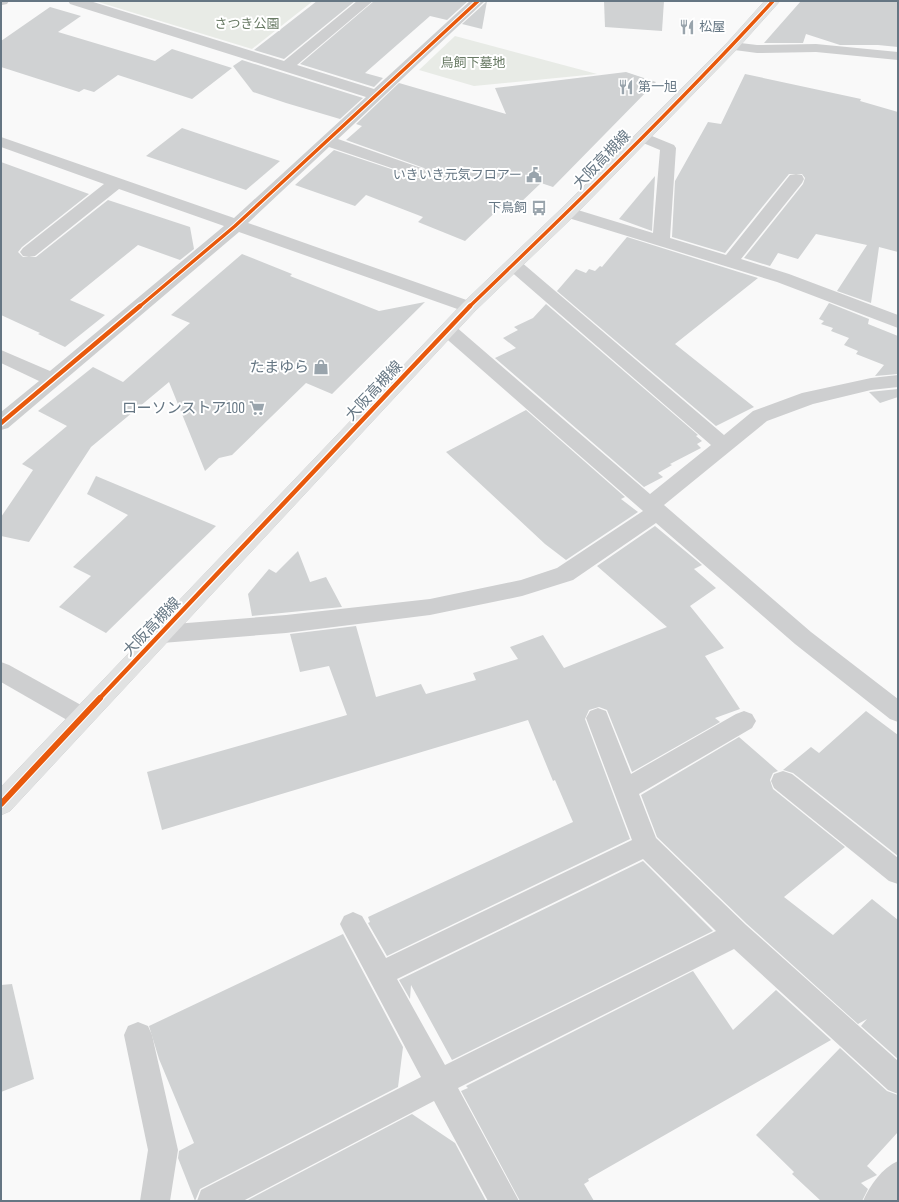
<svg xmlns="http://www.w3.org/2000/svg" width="899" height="1202" font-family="'Sofia Sans Condensed','Noto Sans JP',sans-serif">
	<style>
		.green { fill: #e8ebe6 }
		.building { fill: #d0d2d3 }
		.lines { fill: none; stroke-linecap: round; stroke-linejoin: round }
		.major-casing { stroke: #d5d6d7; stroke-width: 1 }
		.minor { fill: #cecfd0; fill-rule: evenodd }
		.major { fill: #e1e2e2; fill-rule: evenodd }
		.cycleway-far2-casing { stroke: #fff; stroke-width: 5.5 }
		.cycleway-far1-casing { stroke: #fff; stroke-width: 7 }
		.cycleway-casing { stroke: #fff; stroke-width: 8 }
		.cycleway-far2 { stroke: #e8590c; stroke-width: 3.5 }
		.cycleway-far1 { stroke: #e8590c; stroke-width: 4.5 }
		.cycleway { stroke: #e8590c; stroke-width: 6 }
		.labels { text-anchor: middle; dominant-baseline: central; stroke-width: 4; stroke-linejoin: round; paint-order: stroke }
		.far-park-label { font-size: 13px; fill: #687a64; stroke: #fff }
		.far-poi-label { font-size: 13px; fill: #657683; stroke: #fff; text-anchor: start }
		.street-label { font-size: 15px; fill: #657683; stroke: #fff }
		.poi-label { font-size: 15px; fill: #657683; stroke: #fff; text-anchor: end }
	</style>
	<rect width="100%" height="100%" fill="#f9f9f9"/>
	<g class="green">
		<polygon points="95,1 313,1 252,49"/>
		<polygon points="455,36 597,74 474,86 419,70"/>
	</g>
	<g class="building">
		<polygon points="317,1 355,1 284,59 254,50"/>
		<polygon points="374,1 468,1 447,20 430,16 365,73 383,78 374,87 300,64"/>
		<polygon points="487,1 482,29 462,24 486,2"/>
		<polygon points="604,1 664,1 662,31 605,27"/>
		<polygon points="801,1 898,1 898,47 878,45 840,45 806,34 803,43 764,43"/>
		<polygon points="50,7 81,16 58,32 155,61 172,49 232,68 192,99 118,75 94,92 84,89 79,92 1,67 1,41"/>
		<polygon points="242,60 363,98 340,119 286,103 253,92 233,66"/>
		<polygon points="626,72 656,82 553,187 541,183 518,205 507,201 465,241 418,222 423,217 366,195 355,206 295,185 334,150 418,178 425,176 427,171 424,168 346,140 362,126 356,124 399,83 506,114 495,88"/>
		<polygon points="745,74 861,99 860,101 898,112 898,252 879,247 871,303 837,291 867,245 816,234 798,259 778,253 770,266 744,258 803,184 805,178 802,174 789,174 725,253 672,237 675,181 708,122 721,124"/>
		<polygon points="182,128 280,161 246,190 146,156"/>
		<polygon points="1,162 89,194 22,247 18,252 23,257 36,257 108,200 190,227 194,249 180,260 138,245 70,300 105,315 65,347 38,334 40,333 1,315"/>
		<polygon points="655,176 652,231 619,219"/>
		<polygon points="627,237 758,278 675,344 754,407 716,426 557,291 576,269 586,273 589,269 595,271 600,266 602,267"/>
		<polygon points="242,254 292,274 290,276 379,311 425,302 332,394 306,383 232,455 219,458 205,471 169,382 91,447 29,542 1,536 1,517 33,470 22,464 67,426 38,411 93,367 123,382 190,323 171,315"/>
		<polygon points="829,303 869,319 868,324 898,336 898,374 875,376 884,365 856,354 858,351 844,345 849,338 831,331 833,328 821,324 824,321 819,319"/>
		<polygon points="546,304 698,435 696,436 702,441 697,444 701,448 670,464 672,465 658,473 663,477 644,487 495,358 516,348 503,338 518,330 514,327 533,318"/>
		<polygon points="898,389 898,397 880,403 869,392"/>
		<polygon points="526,410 625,497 621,499 638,512 566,560 545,544 446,452"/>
		<polygon points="96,476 216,526 106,633 59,607 91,576 73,567 128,515 87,494"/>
		<polygon points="655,526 702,565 694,569 716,588 690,606 724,648 705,656 740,709 715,718 720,722 632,772 607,710 599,707 589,710 585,719 630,839 387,956 368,923 370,922 368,917 573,822 555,780 553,781 528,720 162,830 147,772 347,715 329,666 300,672 290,634 356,626 376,697 421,684 426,694 476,680 473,673 518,659 510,647 543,635 564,668 667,627 597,566"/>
		<polygon points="298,551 310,582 326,577 342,607 252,616 248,594 269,569 276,573"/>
		<polygon points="866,711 898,735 898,856 793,773 783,770 811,747 819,753"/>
		<polygon points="739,737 778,771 773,773 770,780 773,789 845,847 784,897 833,935 872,899 898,920 898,1059 861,1026 867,1019 858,1024 747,924 657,837 641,795"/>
		<polygon points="643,861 713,931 452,1060 411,985 410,999 399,980"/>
		<polygon points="343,934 403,1047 398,1087 200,1189 195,1201 178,1158 179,1151 194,1143 159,1059 149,1026"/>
		<polygon points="693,971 733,1030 776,990 831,1040 588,1179 589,1181 584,1184 594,1201 520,1201 461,1091 468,1088 466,1086"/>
		<polygon points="12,984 34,1079 1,1092 1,985"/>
		<polygon points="840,1048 887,1091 898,1095 898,1132 867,1166 877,1175 861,1183 868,1189 862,1201 821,1201 792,1174 794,1172 756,1135"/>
		<polygon points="412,1114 455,1143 486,1201 246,1201"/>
	</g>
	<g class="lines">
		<defs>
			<polygon id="major" points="765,1 780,1 737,49 574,216 475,311 10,811 1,815 1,787 463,303 562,208 727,43"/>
		</defs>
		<use href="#major" class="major-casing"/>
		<g class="minor">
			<polygon points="1,1 9,1 7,4 2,5"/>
			<polygon points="68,1 90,1 284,61 357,1 373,1 297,65 374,89 470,1 485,1 338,139 424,169 426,172 424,175 418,177 412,175 329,147 248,223 475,303 478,307 475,311 469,313 463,311 239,232 8,428 1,430 1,412 39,381 1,363 1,350 50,371 224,226 119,189 35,256 29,257 23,256 20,252 23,248 104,184 1,147 1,137 234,218 366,97 70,4"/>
			<polygon points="732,42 757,45 816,44 898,52 898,60 816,52 757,53 727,49 725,46 727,43"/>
			<polygon points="642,132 674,145 676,148 670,238 726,255 790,175 796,174 802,175 804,179 802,183 741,259 789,274 898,315 898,328 777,282 562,216 560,212 562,208 568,207 653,233 660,150 636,140 634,137 636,134"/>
			<polygon points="514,260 520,261 724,435 753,411 802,393 871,378 898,375 898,387 871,390 813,404 767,421 664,505 811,632 898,699 898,722 890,719 795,644 656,523 573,580 522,596 430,615 286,633 162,643 154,640 151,634 154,628 162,625 286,615 430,599 521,580 557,568 643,511 441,334 439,330 441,326 448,324 455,326 650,494 711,445 508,269 505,265 508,261"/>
			<polygon points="1,662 9,665 90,710 94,717 90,724 82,727 74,724 1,682"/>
			<path d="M598,708L606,711L631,774L736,714L744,711L752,714L756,721L752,728L639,794L656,838L746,925L898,1061V1094L888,1090L734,949L458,1088L519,1201H488L434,1101L243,1201H197L201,1190L421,1077L344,932L340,924L344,916L353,912L362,916L386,958L632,840L586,718L590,711ZM643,859L716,931L445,1065L397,979Z"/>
			<polygon points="783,771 792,774 898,858 898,884 889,881 774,788 771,781 774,774"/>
			<polygon points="138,1022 148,1026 152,1035 178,1150 170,1201 140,1201 148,1150 124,1035 128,1026"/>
			<path d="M898,1161L897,1201H863C870,1185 882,1168 898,1161Z"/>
		</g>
		<use href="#major" class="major"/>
		<defs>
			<g id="cycleway-far2">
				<polyline points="139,307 235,226 478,1"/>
				<path d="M469,307C573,207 676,107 773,1"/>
			</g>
			<g id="cycleway-far1">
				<polyline points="1,423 140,306"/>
				<polyline points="99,699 470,306"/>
			</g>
			<polyline id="cycleway" points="1,804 100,698"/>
		</defs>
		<use href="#cycleway-far2" class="cycleway-far2-casing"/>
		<use href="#cycleway-far1" class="cycleway-far1-casing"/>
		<use href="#cycleway" class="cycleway-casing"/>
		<use href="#cycleway-far2" class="cycleway-far2"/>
		<use href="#cycleway-far1" class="cycleway-far1"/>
		<use href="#cycleway" class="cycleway"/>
	</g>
	<defs>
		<symbol id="restaurant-bare" viewBox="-9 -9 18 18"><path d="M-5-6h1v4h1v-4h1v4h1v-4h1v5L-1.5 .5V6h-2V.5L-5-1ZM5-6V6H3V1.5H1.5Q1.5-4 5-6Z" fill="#99a4ac" stroke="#fff" stroke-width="2.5" paint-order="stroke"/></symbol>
		<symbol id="civic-bare" viewBox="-9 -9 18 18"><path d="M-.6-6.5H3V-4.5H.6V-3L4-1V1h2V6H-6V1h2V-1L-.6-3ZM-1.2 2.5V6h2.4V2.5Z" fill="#99a4ac" stroke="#fff" stroke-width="2.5" paint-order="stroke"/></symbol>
		<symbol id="bus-bare" viewBox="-9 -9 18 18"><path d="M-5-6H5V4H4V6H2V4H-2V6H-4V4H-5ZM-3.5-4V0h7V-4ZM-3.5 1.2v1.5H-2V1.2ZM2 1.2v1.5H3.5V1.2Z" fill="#99a4ac" stroke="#fff" stroke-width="2.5" paint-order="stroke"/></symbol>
		<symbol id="shop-bare" viewBox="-9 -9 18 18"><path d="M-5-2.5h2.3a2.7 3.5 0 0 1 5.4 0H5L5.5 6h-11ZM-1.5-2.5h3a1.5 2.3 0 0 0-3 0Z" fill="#99a4ac" stroke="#fff" stroke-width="2.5" paint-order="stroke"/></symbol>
		<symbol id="supermarket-bare" viewBox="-9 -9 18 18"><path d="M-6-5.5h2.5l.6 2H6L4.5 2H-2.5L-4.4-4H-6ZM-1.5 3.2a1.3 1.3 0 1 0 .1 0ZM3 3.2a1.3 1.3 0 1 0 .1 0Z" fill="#99a4ac" stroke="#fff" stroke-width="2.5" paint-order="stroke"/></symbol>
	</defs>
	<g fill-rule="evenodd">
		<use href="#restaurant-bare" x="676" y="16" width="22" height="22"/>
		<use href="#restaurant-bare" x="615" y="76" width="22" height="22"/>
		<use href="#civic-bare" x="523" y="164" width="22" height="22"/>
		<use href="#bus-bare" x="528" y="197" width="22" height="22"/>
		<use href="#shop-bare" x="310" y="356" width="22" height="22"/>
		<use href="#supermarket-bare" x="246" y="397" width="22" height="22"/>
	</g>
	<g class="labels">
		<g class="far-park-label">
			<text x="247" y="24">さつき公園</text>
			<text x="473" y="63">鳥飼下墓地</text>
		</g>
		<g class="far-poi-label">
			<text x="699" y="27">松屋</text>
			<text x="638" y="87">第一旭</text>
			<text x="522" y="175" text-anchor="end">いきいき元気フロアー</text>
			<text x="527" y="208" text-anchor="end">下鳥飼</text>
		</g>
		<g class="street-label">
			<text transform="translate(602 160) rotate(-46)">大阪高槻線</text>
			<text transform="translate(374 391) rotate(-47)">大阪高槻線</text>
			<text transform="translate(152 627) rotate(-46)">大阪高槻線</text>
		</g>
		<g class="poi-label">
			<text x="309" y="367">たまゆら</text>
			<text x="245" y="408">ローソンストア100</text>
		</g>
	</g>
	<rect width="899" height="1202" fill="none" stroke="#657683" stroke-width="4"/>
</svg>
